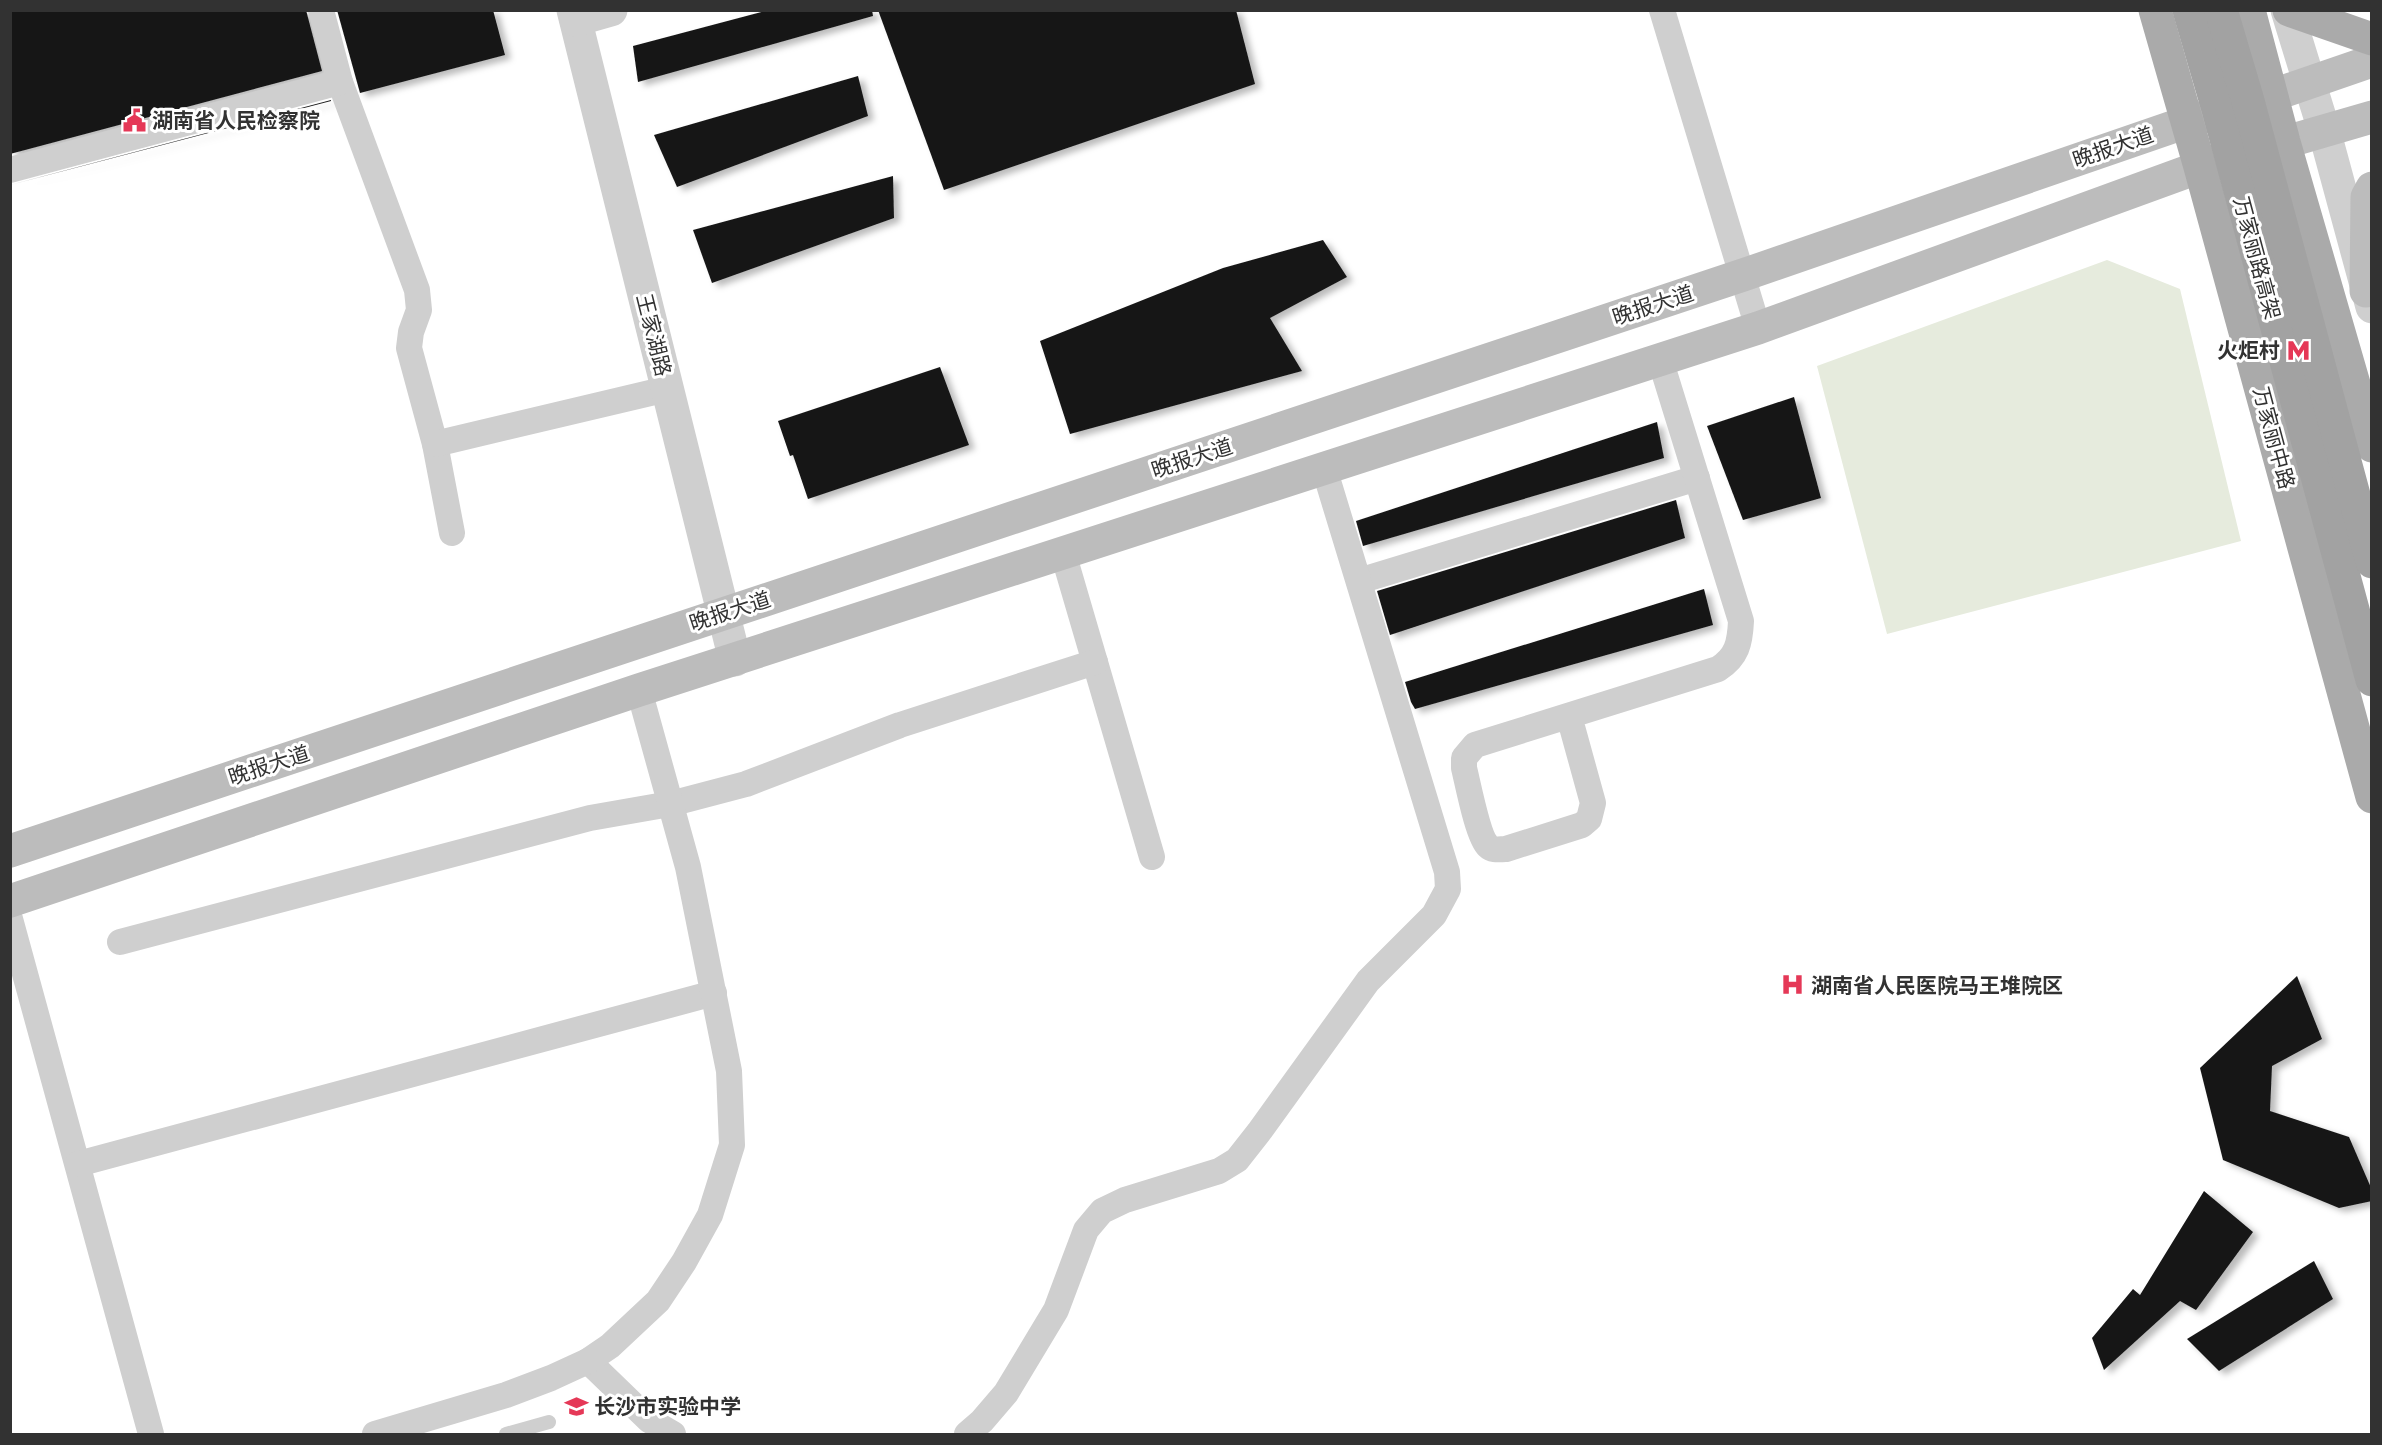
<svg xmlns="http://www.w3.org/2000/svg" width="2382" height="1445" font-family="'PT Sans','Noto Sans SC',sans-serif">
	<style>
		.green { fill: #e6ebdd }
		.building { fill: #191919; filter: url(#shadow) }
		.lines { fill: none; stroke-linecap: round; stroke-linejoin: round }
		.service { stroke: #cfcfcf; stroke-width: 14 }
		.minor { stroke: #cfcfcf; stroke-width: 26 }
		.tertiary { stroke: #cfcfcf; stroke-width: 33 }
		.secondary { stroke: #bcbcbc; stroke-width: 33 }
		.primary { stroke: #aaa; stroke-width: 33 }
		.trunk-bridge { stroke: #a2a2a2; stroke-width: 33 }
		.labels { text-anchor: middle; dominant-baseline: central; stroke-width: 6; stroke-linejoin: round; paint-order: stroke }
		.poi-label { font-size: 21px; font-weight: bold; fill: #323232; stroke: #fff; text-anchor: start }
		.street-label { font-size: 21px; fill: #323232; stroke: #fff }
	</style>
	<defs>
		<filter id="shadow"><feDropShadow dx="6" dy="4" stdDeviation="3" flood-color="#0004"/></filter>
	</defs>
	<rect width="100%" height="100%" fill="#fff"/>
	<polygon class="green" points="2107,260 2180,289 2241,541 1887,634 1817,366"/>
	<g class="building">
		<polygon points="10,10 306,10 322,71 10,154"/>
		<polygon points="337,10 493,10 505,55 360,93"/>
		<polygon points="769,10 872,10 873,16 638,82 633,46"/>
		<polygon points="878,10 1236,10 1255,84 944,190"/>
		<polygon points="858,76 868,116 677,187 654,135"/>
		<polygon points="331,100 331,101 10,185"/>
		<polygon points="893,176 894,218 712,283 693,230"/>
		<polygon points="1323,240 1347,277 1270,318 1302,371 1070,434 1040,341 1223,268"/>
		<polygon points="940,367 969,445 808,499 793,455 790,456 778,421"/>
		<polygon points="1794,397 1821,498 1743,520 1707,426"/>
		<polygon points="1657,422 1664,458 1363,546 1356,521"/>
		<polygon points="1676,500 1685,538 1390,635 1377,591"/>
		<polygon points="1704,589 1713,625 1415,709 1411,702 1405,682"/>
		<polygon points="2297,976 2322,1039 2272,1066 2270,1111 2349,1137 2372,1190 2372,1201 2339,1208 2223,1160 2200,1068"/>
		<polygon points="2204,1191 2253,1232 2196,1310 2180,1301 2104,1370 2092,1338 2133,1289 2140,1295"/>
		<polygon points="2314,1261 2333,1299 2219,1371 2187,1339"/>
	</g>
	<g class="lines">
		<polyline class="service" points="506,1434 549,1422"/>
		<g class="minor">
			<polyline points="321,10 340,82 417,290 419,310 411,332 409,348 435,444 452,533"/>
			<polyline points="1662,10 1758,328"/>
			<polyline points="10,170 340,82"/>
			<polyline points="435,444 667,389"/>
			<polyline points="1063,553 1152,857"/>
			<polyline points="1359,581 1697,478"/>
			<path d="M1569,716L1593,803L1589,819L1582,825L1506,849C1500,849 1493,851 1488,846C1478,837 1468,784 1464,768V758L1475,745L1718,669C1737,657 1740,643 1741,621L1660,359"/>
			<polyline points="10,919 151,1434"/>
			<polyline points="120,942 590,818 670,804 746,784 900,725 1095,662"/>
			<polyline points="78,1164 714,993"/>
			<polyline points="588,1361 649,1420 673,1434"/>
			<polyline points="375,1434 506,1395 551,1378 588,1361 610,1346 658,1301 684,1262 710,1215 732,1145 729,1071 688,867 639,690"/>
			<polyline points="967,1434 982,1421 1006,1393 1056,1310 1086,1230 1102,1211 1125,1200 1219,1171 1237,1160 1259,1132 1368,981 1434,915 1448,889 1447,872 1324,468"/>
		</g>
		<g class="tertiary">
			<polyline points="573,10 735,660"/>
			<polyline points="2287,10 2324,130 2372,307"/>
			<polyline points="576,20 611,10"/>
		</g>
		<g class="secondary">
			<polyline points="2366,291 2367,197 2372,188"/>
			<polyline points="10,851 1743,275 2187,122 2247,104 2372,61"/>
			<polyline points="10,901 639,690 1758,328 2200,167 2372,117"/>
		</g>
		<g class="primary">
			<polyline points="2155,10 2200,167 2372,797"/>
			<polyline points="2249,10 2284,142 2372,446"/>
			<polyline points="2289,10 2372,39"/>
		</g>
		<g class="trunk-bridge">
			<polyline points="2189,10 2218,109 2372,680"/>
			<polyline points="2221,10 2248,101 2372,562"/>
		</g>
	</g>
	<defs>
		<symbol id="civic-bare" viewBox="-9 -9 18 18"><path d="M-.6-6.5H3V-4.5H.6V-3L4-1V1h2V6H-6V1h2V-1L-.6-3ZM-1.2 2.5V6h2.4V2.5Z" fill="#e53857" stroke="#fff" stroke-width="2.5" paint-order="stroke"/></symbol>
		<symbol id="metro-bare" viewBox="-9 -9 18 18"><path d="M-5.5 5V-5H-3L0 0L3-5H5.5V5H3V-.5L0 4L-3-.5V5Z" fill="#e53857" stroke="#fff" stroke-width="2.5" paint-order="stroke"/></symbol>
		<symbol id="hospital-bare" viewBox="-9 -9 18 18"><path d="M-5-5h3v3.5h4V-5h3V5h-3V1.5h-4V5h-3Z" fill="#e53857" stroke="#fff" stroke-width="2.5" paint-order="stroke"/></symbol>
		<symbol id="school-bare" viewBox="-9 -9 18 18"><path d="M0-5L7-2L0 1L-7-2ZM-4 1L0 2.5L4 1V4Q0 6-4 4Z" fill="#e53857" stroke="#fff" stroke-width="2.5" paint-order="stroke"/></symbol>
	</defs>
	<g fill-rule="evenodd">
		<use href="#civic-bare" x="118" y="104" width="33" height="33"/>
		<use href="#metro-bare" x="2282" y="334" width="33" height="33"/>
		<use href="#hospital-bare" x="1776" y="968" width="33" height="33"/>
		<use href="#school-bare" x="560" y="1390" width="33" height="33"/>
	</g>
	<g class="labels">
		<g class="poi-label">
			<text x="152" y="120">湖南省人民检察院</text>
			<text x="2280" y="350" text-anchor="end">火炬村</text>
			<text x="1811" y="985">湖南省人民医院马王堆院区</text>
			<text x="594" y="1406">长沙市实验中学</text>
		</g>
		<g class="street-label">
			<text transform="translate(2113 147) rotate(-19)">晚报大道</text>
			<text transform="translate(2257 258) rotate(75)">万家丽路高架</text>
			<text transform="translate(1653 305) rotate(-18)">晚报大道</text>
			<text transform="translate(654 335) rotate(76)">王家湖路</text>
			<text transform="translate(2274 438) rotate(75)">万家丽中路</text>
			<text transform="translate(1192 458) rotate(-18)">晚报大道</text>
			<text transform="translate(730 611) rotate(-18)">晚报大道</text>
			<text transform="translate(269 765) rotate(-18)">晚报大道</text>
		</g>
	</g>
	<rect width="2382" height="1445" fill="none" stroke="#323232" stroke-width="24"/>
</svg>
